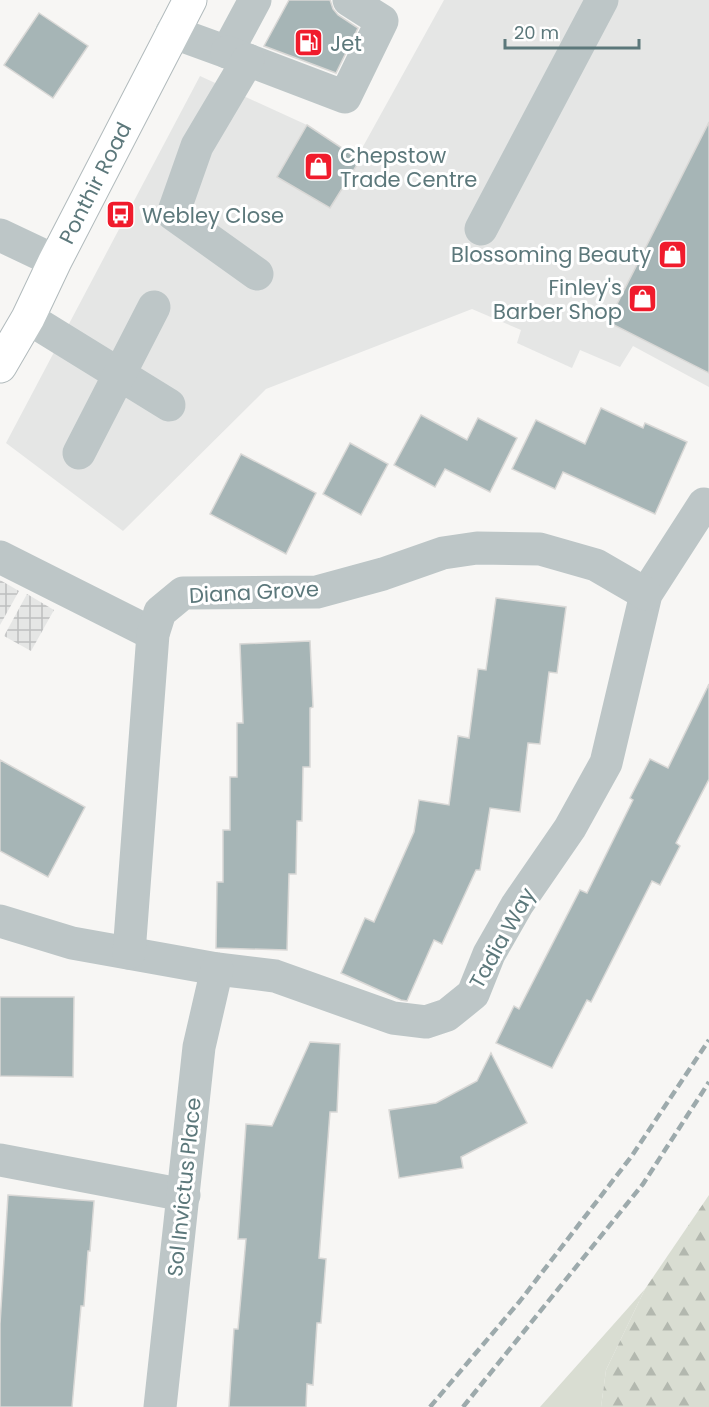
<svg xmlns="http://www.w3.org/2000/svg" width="709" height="1407" font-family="Poppins,sans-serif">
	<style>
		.built { fill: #e5e6e5 }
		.industrial { fill: url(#industrial-grid) }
		.grass { fill: #d9ddd2 }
		.forest { fill: url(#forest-firs) }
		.building { fill: #a6b5b6; stroke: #d9d8d6; stroke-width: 1.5 }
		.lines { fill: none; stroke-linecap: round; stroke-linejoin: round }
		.major-casing { stroke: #b1babc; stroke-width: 35 }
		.minor { stroke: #bdc6c7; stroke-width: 33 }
		.major { stroke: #fff; stroke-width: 33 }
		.rail { stroke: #9daaac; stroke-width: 4.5; stroke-dasharray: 9 4.5; stroke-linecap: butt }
		.labels { text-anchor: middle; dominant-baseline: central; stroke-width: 6; stroke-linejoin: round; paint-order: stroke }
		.poi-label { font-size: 21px; fill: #5c787b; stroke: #fff; text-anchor: start }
		.street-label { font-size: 21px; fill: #5c787b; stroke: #fff }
	</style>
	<defs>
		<pattern id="industrial-grid" width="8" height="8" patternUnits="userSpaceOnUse" patternTransform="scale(1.5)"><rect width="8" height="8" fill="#e5e6e5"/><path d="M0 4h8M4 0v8" fill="none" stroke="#bdbfbf"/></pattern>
		<pattern id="forest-firs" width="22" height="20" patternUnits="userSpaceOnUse" patternTransform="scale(1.5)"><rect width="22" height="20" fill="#d9ddd2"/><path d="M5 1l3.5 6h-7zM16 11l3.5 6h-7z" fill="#b3b8af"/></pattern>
	</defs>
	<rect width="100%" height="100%" fill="#f7f6f4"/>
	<polygon class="built" points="444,0 709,0 709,387 633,346 620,367 580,350 572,368 517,343 521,330 472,309 266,389 123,531 6,443 200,76 307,125 277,177 329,208"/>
	<g class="industrial">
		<polygon points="0,580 19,591 0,625"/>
		<polygon points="27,594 54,610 31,651 4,636"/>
	</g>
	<polygon class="grass" points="645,1289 606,1370 601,1407 540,1407"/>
	<polygon class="forest" points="709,1195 709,1407 601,1407 606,1370 645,1289"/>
	<g class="building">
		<polygon points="289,0 330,0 333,9 338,15 358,28 336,73 264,46"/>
		<polygon points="39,13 88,46 53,98 4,65"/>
		<polygon points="709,122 709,373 608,322"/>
		<polygon points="307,125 360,160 330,208 277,177"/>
		<polygon points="601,408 643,428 645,423 687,442 655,514 563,472 555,489 512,469 536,420 585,444"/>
		<polygon points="421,415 467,440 478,418 517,438 490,492 445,469 435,487 394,465"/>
		<polygon points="350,443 388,464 361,515 323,494"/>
		<polygon points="241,454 316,493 286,554 210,514"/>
		<polygon points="496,598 566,607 557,673 549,672 540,744 528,743 520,812 490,808 480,870 476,870 442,944 434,940 407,1001 401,1000 341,973 365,918 374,922 414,832 419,800 449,805 458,736 469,738 478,669 486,670"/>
		<polygon points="310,641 313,707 310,708 310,767 303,767 302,821 297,821 296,874 289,874 287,950 216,948 217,882 223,882 223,830 230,830 230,777 237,777 237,723 243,723 240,644"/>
		<polygon points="709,684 709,779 676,843 680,846 660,885 652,881 591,1002 587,1000 552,1068 496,1043 514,1006 519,1009 580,890 587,893 633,800 630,798 650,759 668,768"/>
		<polygon points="0,760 85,807 48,877 0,851"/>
		<polygon points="0,997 74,997 73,1077 0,1076"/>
		<polygon points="310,1042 340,1044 337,1112 330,1112 319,1258 326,1259 321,1323 317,1323 313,1385 307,1384 306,1407 229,1407 234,1329 238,1329 246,1239 238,1239 246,1124 272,1126"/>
		<polygon points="491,1053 527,1123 461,1157 463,1168 399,1178 389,1110 436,1103 477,1081"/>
		<polygon points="8,1195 94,1201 90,1251 88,1251 84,1306 81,1306 72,1407 0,1407 0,1324"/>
	</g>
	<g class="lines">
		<defs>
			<polyline id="major" points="0,366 28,318 55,261 190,0"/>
		</defs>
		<use href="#major" class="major-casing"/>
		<g class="minor">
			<polyline points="172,32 227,52 255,0"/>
			<polyline points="227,52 345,97 382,21 349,0"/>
			<polyline points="248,60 197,146 173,214 257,274"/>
			<polyline points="481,229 602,0"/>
			<polyline points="0,235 55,261"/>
			<polyline points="28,318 169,405"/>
			<polyline points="79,453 154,307"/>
			<polyline points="0,557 153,634"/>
			<polyline points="0,921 72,943 217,969 275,976 393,1018 426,1022 447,1015 473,994 489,954 517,905 570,828 606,763 646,594 704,504"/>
			<polyline points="129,953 153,634 160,612 183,593 317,592 383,574 443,553 477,548 540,549 596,565 646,594"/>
			<polyline points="0,1160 184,1195"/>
			<polyline points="160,1407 199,1047 217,969"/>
		</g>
		<use href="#major" class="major"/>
		<g class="rail">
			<polyline points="430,1407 520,1301 631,1157 709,1040"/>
			<polyline points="463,1407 643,1184 709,1082"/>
		</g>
	</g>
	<defs>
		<symbol id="fuel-square" viewBox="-11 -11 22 22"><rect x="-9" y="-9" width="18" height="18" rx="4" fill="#f01b2c" stroke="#fff"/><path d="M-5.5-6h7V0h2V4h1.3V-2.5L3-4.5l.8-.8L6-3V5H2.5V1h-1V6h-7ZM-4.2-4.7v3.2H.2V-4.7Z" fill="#fff"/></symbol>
		<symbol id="shop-square" viewBox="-11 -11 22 22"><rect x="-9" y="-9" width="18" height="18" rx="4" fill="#f01b2c" stroke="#fff"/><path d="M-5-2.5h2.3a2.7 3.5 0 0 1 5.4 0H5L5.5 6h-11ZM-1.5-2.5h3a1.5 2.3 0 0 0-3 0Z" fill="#fff"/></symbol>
		<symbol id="bus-square" viewBox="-11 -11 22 22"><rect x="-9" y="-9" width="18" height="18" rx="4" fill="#f01b2c" stroke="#fff"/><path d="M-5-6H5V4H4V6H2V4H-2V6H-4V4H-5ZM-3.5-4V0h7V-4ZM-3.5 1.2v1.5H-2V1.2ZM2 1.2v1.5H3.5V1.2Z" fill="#fff"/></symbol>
	</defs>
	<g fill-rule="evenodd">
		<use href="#fuel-square" x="292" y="26" width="33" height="33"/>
		<use href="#shop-square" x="302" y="150" width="33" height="33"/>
		<use href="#bus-square" x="104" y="198" width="33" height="33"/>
		<use href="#shop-square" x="656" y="238" width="33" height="33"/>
		<use href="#shop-square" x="626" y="282" width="33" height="33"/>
	</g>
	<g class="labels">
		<g class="poi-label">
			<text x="330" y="43">Jet</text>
			<text x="340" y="155">Chepstow<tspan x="340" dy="24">Trade Centre</tspan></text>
			<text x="142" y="215">Webley Close</text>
			<text x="651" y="254" text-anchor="end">Blossoming Beauty</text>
			<text x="622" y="287" text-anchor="end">Finley's<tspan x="622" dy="24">Barber Shop</tspan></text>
		</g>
		<g class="street-label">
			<text transform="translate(95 183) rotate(-63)">Ponthir Road</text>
			<text transform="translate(254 592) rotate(-3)">Diana Grove</text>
			<text transform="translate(502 938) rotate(-61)">Tadia Way</text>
			<text transform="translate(184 1187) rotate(-84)">Sol Invictus Place</text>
		</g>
	</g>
	<path d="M505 39v9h134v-9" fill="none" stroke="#5c787b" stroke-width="3"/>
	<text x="514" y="39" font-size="18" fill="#5c787b" stroke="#ffffff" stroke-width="4.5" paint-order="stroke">20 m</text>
</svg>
